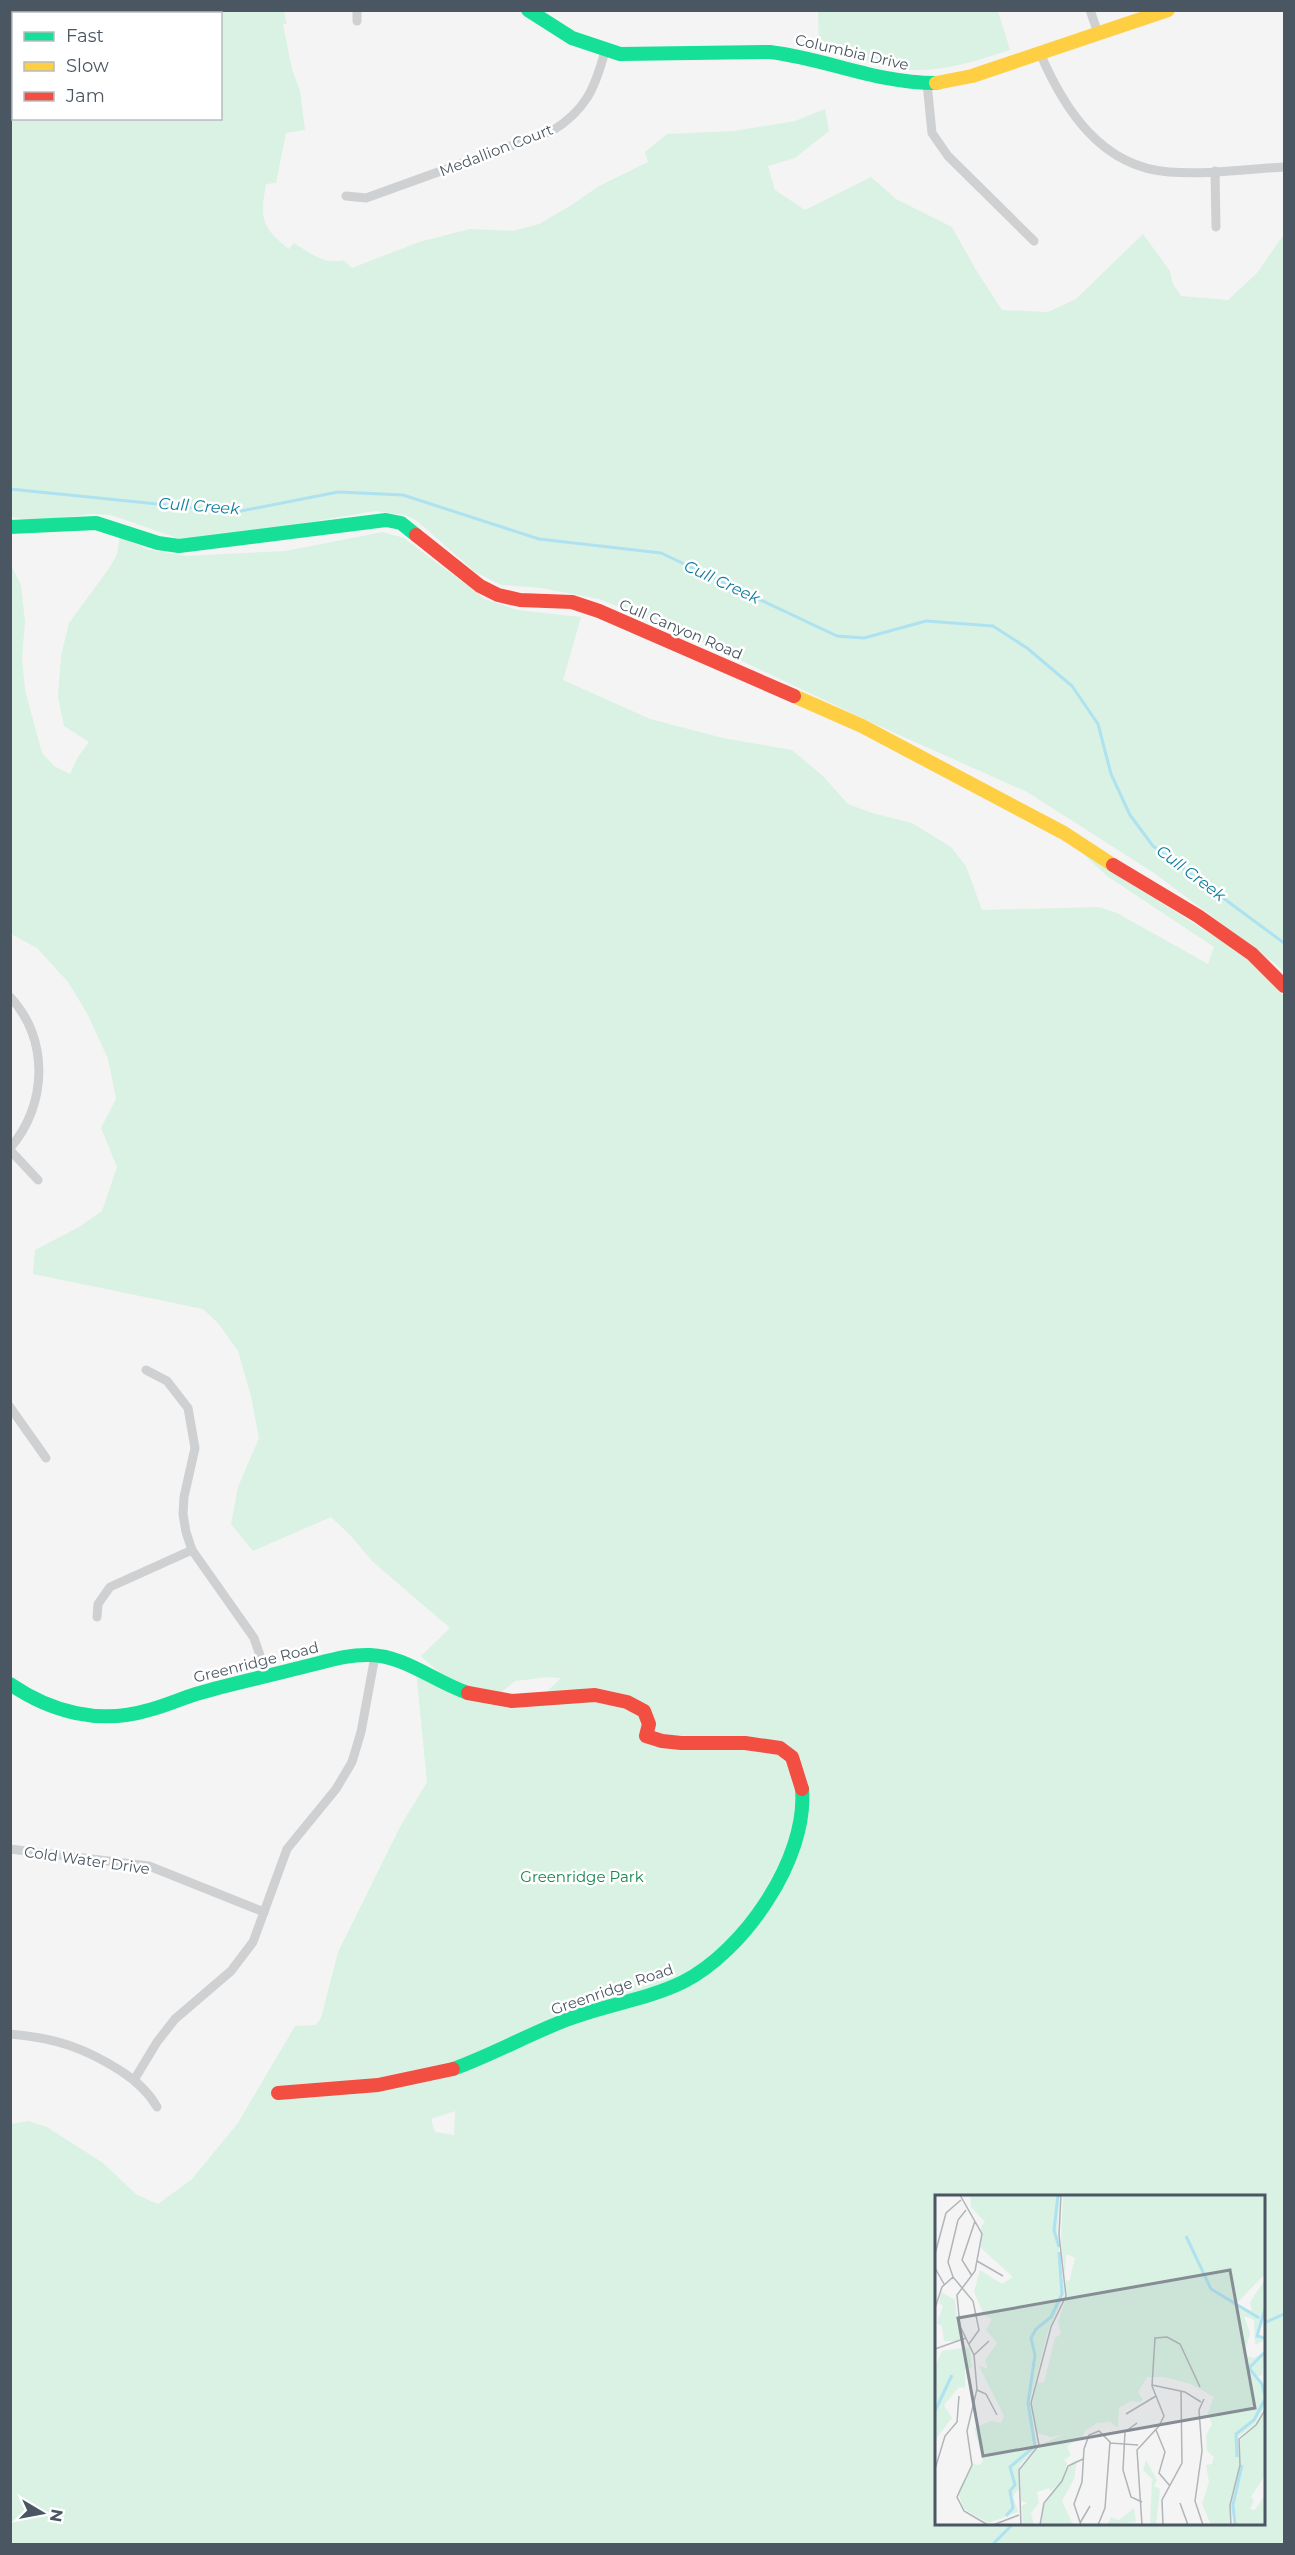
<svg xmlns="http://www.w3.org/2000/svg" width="1295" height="2555" font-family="Montserrat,sans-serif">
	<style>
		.green { fill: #d9f2e3; fill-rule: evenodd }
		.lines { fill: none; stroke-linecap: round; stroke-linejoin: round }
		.stream { stroke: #aee2f0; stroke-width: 3 }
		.street { stroke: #ced0d2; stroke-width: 9 }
		.fast { stroke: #16e098; stroke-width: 14 }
		.slow { stroke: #ffcf43; stroke-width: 14 }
		.jam { stroke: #f24e42; stroke-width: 14 }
		.labels { text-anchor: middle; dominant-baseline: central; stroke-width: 5; stroke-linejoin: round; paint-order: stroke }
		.street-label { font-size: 15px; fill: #4a5661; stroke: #fff }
		.park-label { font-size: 15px; fill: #17864f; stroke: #fff }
		.water-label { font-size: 16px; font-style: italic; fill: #0c7c9b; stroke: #fff }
		.inset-river { fill: none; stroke: #aee2f0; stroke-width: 3 }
		.inset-road { fill: none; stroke: #b0b5b9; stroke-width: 1.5 }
		.view { fill: #868d94; fill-opacity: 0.15; stroke: #868d94; stroke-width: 3 }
		.inset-edge { fill: none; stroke: #4a5661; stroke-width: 3 }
	</style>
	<rect width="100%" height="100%" fill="#f4f4f4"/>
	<g class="green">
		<path d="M10,11H284L287,24H283L292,69L300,91L305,130L286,133L276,183L266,184C260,218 261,227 289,249L294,243C310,253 324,265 343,260L352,268L419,242L470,229L513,231L539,224L570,206L599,186L648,162L645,152L667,134L734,131L795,121L825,109L829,131L795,158L768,166L775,190L805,210L871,177L896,199L952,227L976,270L1002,310L1048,312L1076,299L1143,234L1170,271L1173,284L1181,296L1228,300L1257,273L1282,237H1284V972L1273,962L1154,873L1027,792L877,725L685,634L599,599L541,588L501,585L475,572L417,521L405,515L375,511L233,535L180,539L111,515L92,514L35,521L11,517ZM14,14H220V118H14Z"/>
		<path d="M818,11H998L1010,50C977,61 945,71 910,70C880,68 848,55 819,47Z"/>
		<path d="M383,532L404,538L485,599L517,610L581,617L563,680L650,719L723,738L792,750L823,776L848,804L872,813L912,823L951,847L966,866L982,910L1099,907L1117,913L1208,964L1214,947L1107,876L1081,852L1242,954L1284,996V2544H11V2124L28,2121L47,2127L103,2163L137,2195L158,2204L192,2179L238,2123L295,2026L316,2025L321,2018L338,1952L400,1827L427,1782L416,1671C437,1684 510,1716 533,1703C543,1697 552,1686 561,1678L548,1677L515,1681L496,1697L441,1674L421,1656L450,1628L373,1562L350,1535L331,1517L253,1551L231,1524L238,1487L259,1438L251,1396L238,1351L218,1323L203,1309L33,1274L35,1250L79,1227L102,1211L117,1167L101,1128L116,1099L108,1059L88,1015L68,982L37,948L11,934L10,563L21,585L25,622L22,658L25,690L42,753L54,766L70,774L78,757L89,742L64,726L58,697L61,656L69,623L110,567L117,554L120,536L146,549L185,556L285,551ZM455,2111L454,2135L435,2132L431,2119ZM936,2196H1264V2524H936Z"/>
	</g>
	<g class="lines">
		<g class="stream">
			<polyline points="10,489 236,512 338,492 403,495 539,539 661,553 837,636 864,638 926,621 993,626 1027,648 1072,686 1098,724 1111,774 1130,815 1153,846 1284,943"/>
			<polyline points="1264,2323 1284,2314"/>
			<polyline points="993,2544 1013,2524"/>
		</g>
		<g class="street">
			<polyline points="1090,10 1098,33"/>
			<polyline points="357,21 357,10"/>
			<path d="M1040,53C1064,109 1101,167 1169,172C1207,175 1247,169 1284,167"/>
			<polyline points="927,83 932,133 948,156 1034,241"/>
			<polyline points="1215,171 1216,227"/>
			<path d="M346,196L366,198L552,131C586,110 595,88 605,51"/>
			<path d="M10,997C50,1039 47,1106 10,1148"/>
			<polyline points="10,1150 38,1180"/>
			<polyline points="146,1370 167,1381 188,1408 195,1448 184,1497 183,1514 186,1532 192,1550 254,1638 267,1676"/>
			<polyline points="10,1407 46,1458"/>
			<polyline points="97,1617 98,1604 110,1587 192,1550"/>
			<polyline points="10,1849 149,1866 264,1912"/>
			<path d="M10,2034C55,2038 83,2047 121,2071C136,2081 148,2091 157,2107"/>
			<polyline points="134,2080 157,2042 175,2019 231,1971 253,1942 287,1849 336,1789 352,1762 361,1732 375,1656"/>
		</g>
		<g class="fast">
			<path d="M528,10L572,38L620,54L770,52C828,59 875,83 936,83"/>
			<polyline points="10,527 96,523 158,543 179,546 386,520 401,523 416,535"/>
			<path d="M10,1684C51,1712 99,1725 149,1710C165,1706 180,1699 196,1694C230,1684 264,1677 299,1668C322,1663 346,1654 370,1655C405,1656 435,1682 468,1693"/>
			<path d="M453,2069C492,2055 527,2035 566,2020C604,2005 646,2000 683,1982C743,1952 808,1859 802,1789"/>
		</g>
		<g class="slow">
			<polyline points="936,83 972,76 1168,10"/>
			<polyline points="794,696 862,726 1064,833 1113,865"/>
		</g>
		<g class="jam">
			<polyline points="416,535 480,586 498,595 520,600 572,602 599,611 794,696"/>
			<polyline points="1113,865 1198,916 1252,954 1284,986"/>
			<polyline points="468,1693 512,1701 595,1695 627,1702 644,1711 649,1724 646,1736 662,1741 681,1743 745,1743 780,1748 792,1757 802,1789"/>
			<polyline points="278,2093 378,2085 453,2069"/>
		</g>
	</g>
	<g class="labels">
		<g class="street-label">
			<text transform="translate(852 52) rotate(13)">Columbia Drive</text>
			<text transform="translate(496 150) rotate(-21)">Medallion Court</text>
			<text transform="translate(681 629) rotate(23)">Cull Canyon Road</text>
			<text transform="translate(256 1662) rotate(-14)">Greenridge Road</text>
			<text transform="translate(87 1860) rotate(8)">Cold Water Drive</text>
			<text transform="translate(612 1989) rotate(-19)">Greenridge Road</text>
		</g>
		<g class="park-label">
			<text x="582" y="1876">Greenridge Park</text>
		</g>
		<g class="water-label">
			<text transform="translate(199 506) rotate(4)">Cull Creek</text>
			<text transform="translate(722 582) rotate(25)">Cull Creek</text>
			<text transform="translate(1191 873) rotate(37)">Cull Creek</text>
		</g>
	</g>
	<g transform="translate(935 2195)">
		<rect width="330" height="330" fill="#f4f4f4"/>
		<path d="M35,0H125L122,40L130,99L113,136L95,206L102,253L85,270L84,294L78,301L83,317L53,328L28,313L23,296L38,269L45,270L48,266L39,233L56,226L66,228L69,221L44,171L53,174L50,165L62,148L51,135L57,124L49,120L39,97L45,75L67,89L78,82L46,53V31L50,27L36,12ZM128,0H330V79L301,109L317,116L315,107L330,85V117L323,140L330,142V145L320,150L319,125L309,121L315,138L309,160L319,163L330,156L327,180L321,182L330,190V212L318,231L303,242L304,264L295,330H276L267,309L274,287L271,270L277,269L279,262L272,256L271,240L277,229L273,218L279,202L256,189L229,182H212L203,197L208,205L205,207L196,206L184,213L183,233L175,227L162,228L151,235L146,244L135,249L132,252L136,260L129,265L132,268L128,282L116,296L114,293L102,297L104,308L96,318L99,330H88L87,311L92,308L86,306L85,275L105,250L129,239L116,242L102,238L97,210L102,187L109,188L120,143L126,139L123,127L131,103V84L134,87L140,63L131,59L130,81L126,45ZM6,97L20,105L23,133L28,142L23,146H9L7,131L2,128L8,111L4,108ZM34,152L37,172L30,174V193L24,192L9,210L17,223L0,245V171L7,156ZM330,217V280L316,302L319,306L315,314L320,315L330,300V330H298L305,246ZM142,265L139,284L127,306L138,330H106L109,310L136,268ZM211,265L222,285L219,291L225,294L221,330H215L217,284L208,275ZM199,313L201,327L172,330L176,322L184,325Z" fill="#d9f2e3"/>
		<path class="inset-river" d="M123,0L119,35L124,52M251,41L276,94L324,123M330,114L322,141L330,143M330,157L314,173L327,189L330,202M0,216L17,180M302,262L301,239L319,225L330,204M71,321L78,313L75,296L80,290L75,272L100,251L93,208L100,160L96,143L101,134L116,122L127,99L124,57M300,330L298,310L307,270"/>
		<path class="inset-road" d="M25,0L47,39L40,76L22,100L25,131L39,160L42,194L32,236L37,270L22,302L29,316L53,330M31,15L23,25L13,67L18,82L38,106L44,135L34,149M0,59L11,18L26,5M42,66L68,81M0,73L9,89M37,81L27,65L40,26M0,113L7,92L18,82M0,154L31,143M39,160L54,146M217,190L250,197L266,207M42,195L51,199L62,220M191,219L221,201M202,228L190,237L188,275L196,302L207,307M221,235L230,257L224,278L235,291M175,248L203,250M0,274L10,241L22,227L24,201M245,308L253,330M145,328L155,311M58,330L84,320M86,330L84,275L104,250L96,208L116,132L131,101L124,40L126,0M105,330L109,308L127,286L133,271L148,264M146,330L139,309L147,287L149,254L154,240L164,236L175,247L170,313L163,330M207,330L202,255L224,231L229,221L217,191L220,143L232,142L245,149L265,192M228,330L227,305L247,268L246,197M268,330L260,306L267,256L264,215L269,204M296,330L295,310L305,270L304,244L321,230L330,215"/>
		<path class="view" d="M295,75L320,213L48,261L23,123Z"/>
		<rect width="330" height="330" class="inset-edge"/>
	</g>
	<rect width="1295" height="2555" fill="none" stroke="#4a5661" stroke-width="24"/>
	<rect x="12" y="12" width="210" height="108" fill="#ffffff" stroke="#b7bbc0" stroke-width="1.5"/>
	<rect x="24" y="32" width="30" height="9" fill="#16e098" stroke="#b7bbc0" stroke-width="1.5"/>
	<text x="66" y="42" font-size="18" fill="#4a5661">Fast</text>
	<rect x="24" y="62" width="30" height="9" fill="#ffcf43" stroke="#b7bbc0" stroke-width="1.5"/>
	<text x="66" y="72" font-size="18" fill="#4a5661">Slow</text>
	<rect x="24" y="92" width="30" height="9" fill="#f24e42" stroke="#b7bbc0" stroke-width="1.5"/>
	<text x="66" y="102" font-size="18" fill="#4a5661">Jam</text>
	<g transform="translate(42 2513) rotate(100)" stroke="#ffffff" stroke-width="4.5" paint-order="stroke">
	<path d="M0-4.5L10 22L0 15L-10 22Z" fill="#4a5661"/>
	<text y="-9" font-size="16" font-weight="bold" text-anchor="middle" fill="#4a5661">N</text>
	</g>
</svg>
